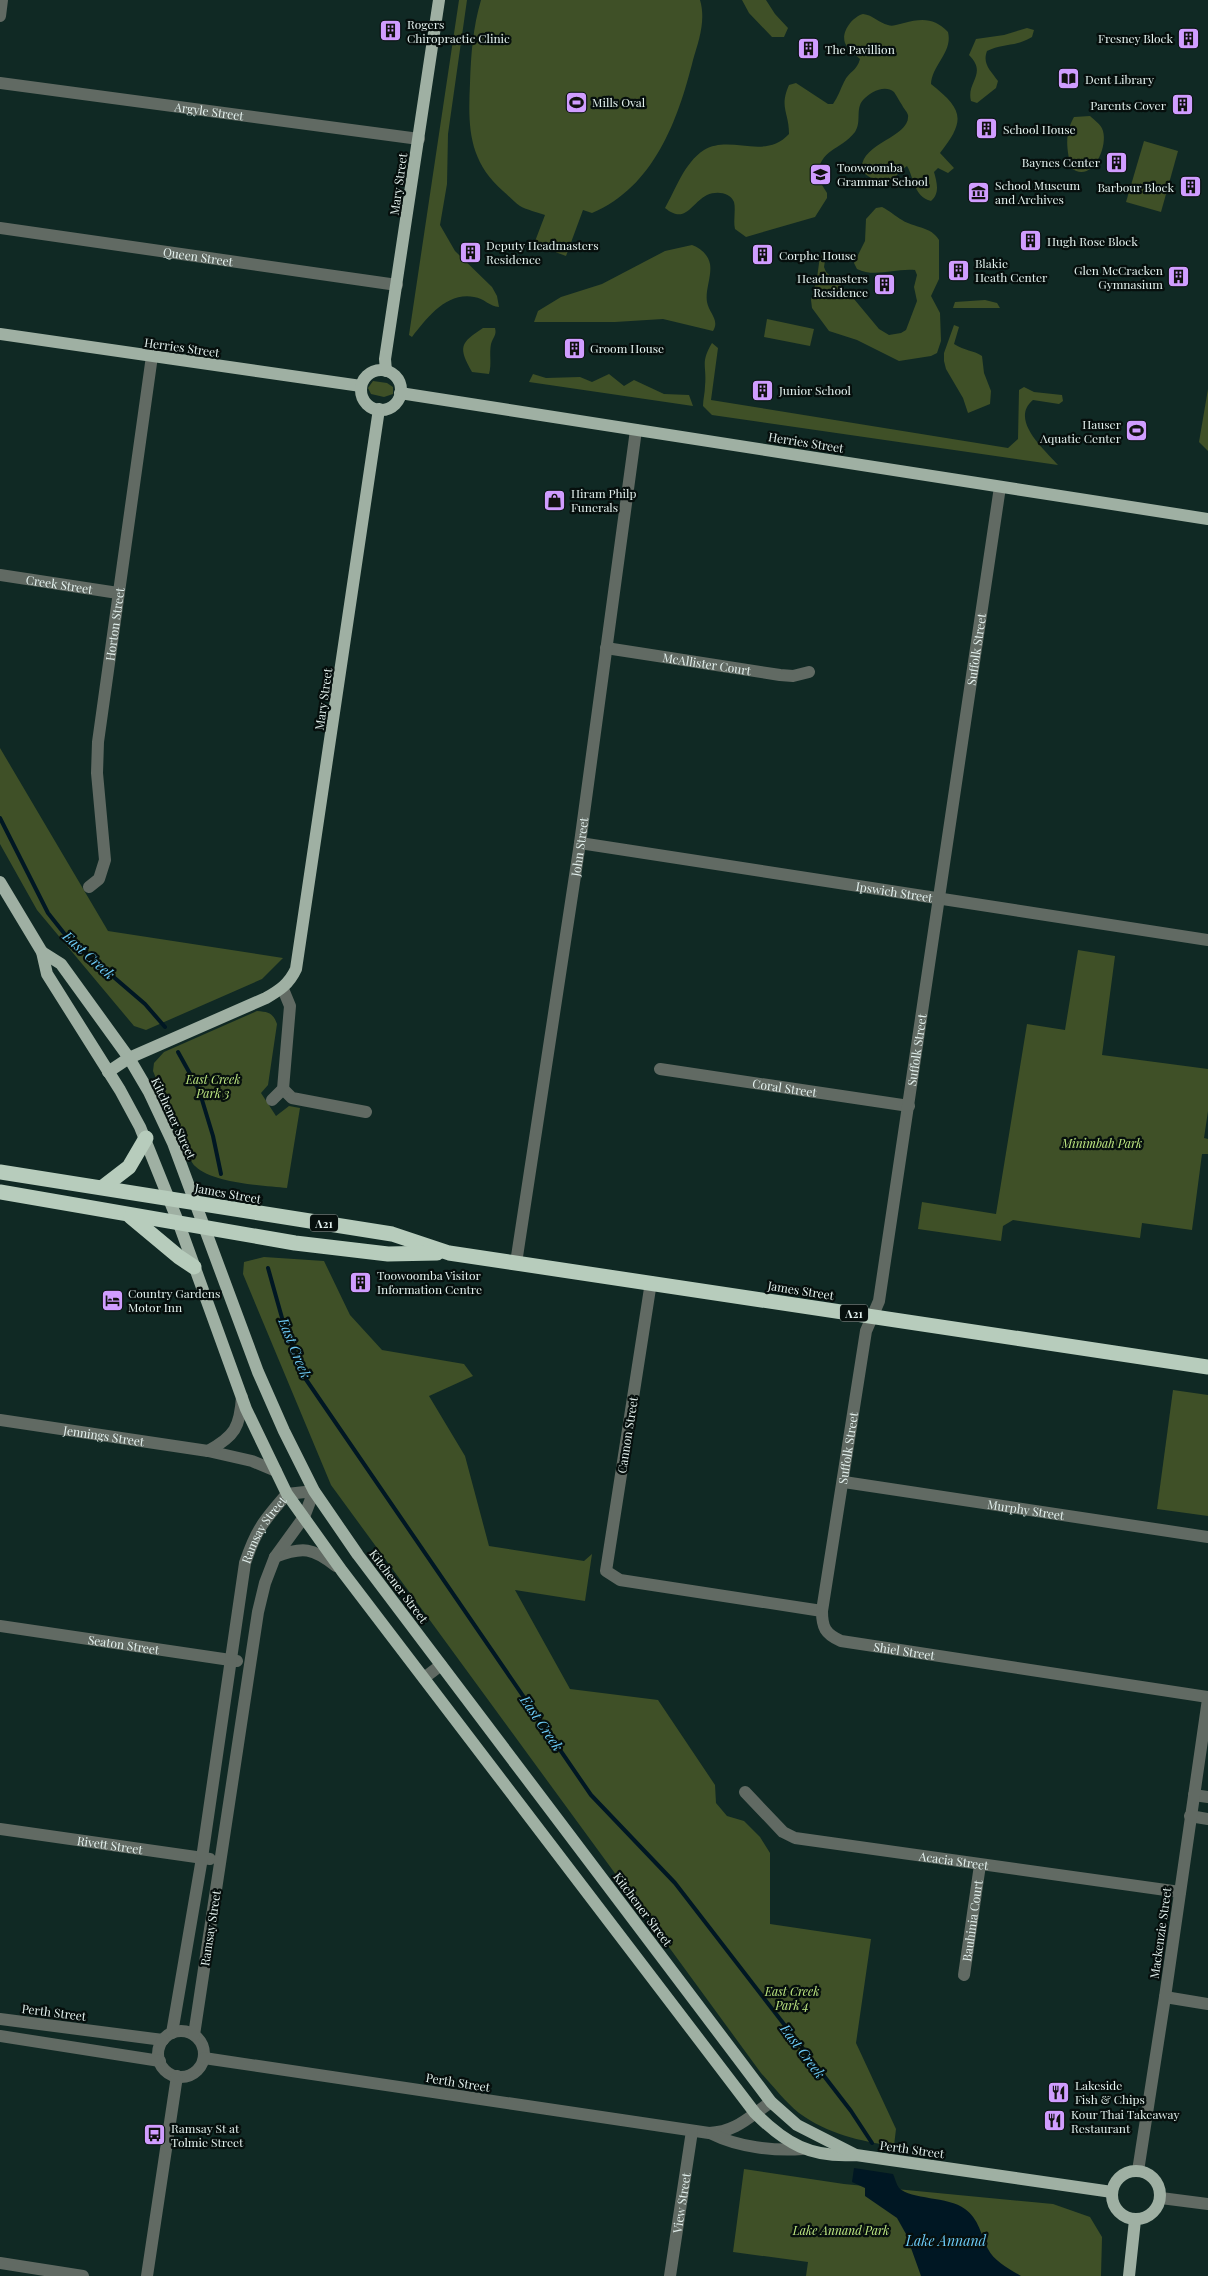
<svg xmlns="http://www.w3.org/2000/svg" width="1208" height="2276" font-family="'Playfair Display',serif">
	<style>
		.green { fill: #3f5027 }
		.water { fill: #001723 }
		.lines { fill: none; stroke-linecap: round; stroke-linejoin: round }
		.stream { stroke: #001723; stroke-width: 4 }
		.minor { stroke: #616a63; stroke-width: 12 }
		.major { stroke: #9fb0a3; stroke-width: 12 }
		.highway { stroke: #b7ccbc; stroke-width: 15 }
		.labels { text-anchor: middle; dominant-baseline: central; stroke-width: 4.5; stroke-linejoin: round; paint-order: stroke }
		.shield { fill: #060f0d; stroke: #a1adaa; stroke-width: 1 }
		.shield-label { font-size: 11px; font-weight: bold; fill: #e3f1ee }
		.poi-label { font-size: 12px; fill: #e3f1ee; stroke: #060f0d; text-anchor: start }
		.street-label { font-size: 12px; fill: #e3f1ee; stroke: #060f0d }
		.park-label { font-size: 12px; font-style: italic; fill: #bee882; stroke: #060f0d }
		.water-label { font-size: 14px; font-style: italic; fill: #6ccbf7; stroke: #060f0d }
	</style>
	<rect width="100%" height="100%" fill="#102924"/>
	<g class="green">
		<path d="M459,0H467L448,134L447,184L440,225L455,251L492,287L497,296L499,307C490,307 484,298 474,297C446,292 427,318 412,337L409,335Z"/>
		<path d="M481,0H700C706,20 699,40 693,60C678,120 654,187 592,213L583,210L566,256L534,244L545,215C537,212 527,210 520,206C514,202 508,195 503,191C468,160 468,126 470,83C471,54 473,27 481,0Z"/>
		<polygon points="742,0 766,0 775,14 788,28 784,37 772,37 749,13"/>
		<path d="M863,14C873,15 879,23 888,25C893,27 899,24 904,23C922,18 935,18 948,32C953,52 932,65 931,84C962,109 967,119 940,153L954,168L948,173L938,168L934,172C937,183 940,193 931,201C914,197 914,178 907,166C902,169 899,173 895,177C885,187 870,179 862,171C858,143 911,138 908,115C907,111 903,108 902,105C899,101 897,96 894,92C885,84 870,92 863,100C855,109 862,122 855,132C840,151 820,148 817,177L827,193V198L815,217L746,237L735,229C733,221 736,210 734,202C730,192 716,191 707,195C691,203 686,225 665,208C676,189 684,163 704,150C731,134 764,161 789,134C789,112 779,108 789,85L796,83L828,104H833C838,97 840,90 844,82C849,71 857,71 860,59C855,54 848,50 845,43C841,32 852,17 863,14Z"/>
		<path d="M1027,28L1034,30L1032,37C1016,47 1003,43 987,51C982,64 991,71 998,81L996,88L977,103L971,101C966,82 988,74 969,55L976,39L1004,35Z"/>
		<path d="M1090,116C1094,120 1101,124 1103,131C1108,149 1091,184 1071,168C1067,149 1064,135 1074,117Z"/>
		<polygon points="1144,141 1178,151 1161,212 1126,202"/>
		<path d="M882,207C890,211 895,216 902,220C914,228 931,226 939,240V279L931,296L940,313L941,341L937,353L931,356L899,361L857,340L829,331L812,308L811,300L817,278L820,256L826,254L824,267L826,272L849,293L879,329L889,335L901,333L906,330L917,301L914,287L917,275L915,270C895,268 875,278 857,269L854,263L865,241L866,219L876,208Z"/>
		<path d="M692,245C700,248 708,254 710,264C712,276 705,290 707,302C709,313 720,320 713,331L663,319L615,322H534L538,311L561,297L602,284L665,251Z"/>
		<polygon points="985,300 997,303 1000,308 953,308 955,302"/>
		<polygon points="767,319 814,329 810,346 764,337"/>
		<path d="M954,325L959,327L954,344C965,351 973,350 982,356L984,373L991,391L990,404L968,413L963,398L946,369L944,361V353Z"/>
		<path d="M483,328H495C497,335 493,337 491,344C489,354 492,364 489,374L472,372C458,347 460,343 483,328Z"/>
		<path d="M712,343L718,348L711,400L1008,448L1018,439L1019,390L1024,387L1034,392L1062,395L1063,401L1059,404L1033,400C1009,420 1045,450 1058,465L712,415L703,406C703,399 705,393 705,386C707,366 700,363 712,343Z"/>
		<polygon points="533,374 546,378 580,377 592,382 609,374 624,386 634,380 664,394 689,395 693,406 529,382"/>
		<polygon points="373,381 387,383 393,387 393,394 384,397 371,394 368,388"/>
		<polygon points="1208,389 1208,451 1199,442"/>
		<polygon points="0,748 108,931 283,958 262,979 146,1030 134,1026 37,910 0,844"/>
		<polygon points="1078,950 1115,956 1102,1055 1208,1069 1208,1111 1204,1138 1208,1139 1208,1154 1202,1154 1192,1230 1142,1223 1140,1238 1013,1220 1003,1226 1001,1241 918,1229 922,1202 996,1214 1027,1024 1065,1030"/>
		<path d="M257,1011C269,1012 273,1013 277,1024L268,1085L261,1093L276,1116L289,1106L300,1108L287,1188C262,1185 214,1184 195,1166C187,1159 160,1087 153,1071L154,1063L164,1052Z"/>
		<path d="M264,1257L324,1261L350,1315L382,1350L464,1364L473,1376L429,1396L465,1456L489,1546L584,1561L592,1554L585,1601L515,1590L570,1689L658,1700L715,1785L716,1803L727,1816L744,1821L760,1837L770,1853V1924L871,1939L856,2043L896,2129L894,2146C859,2141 828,2134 799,2113C785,2102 773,2086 761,2073L331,1485L243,1274L244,1262Z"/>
		<polygon points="1173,1390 1208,1395 1208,1516 1157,1509"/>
		<polygon points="744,2169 844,2184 1053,2204 1090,2217 1102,2237 1101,2276 806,2276 808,2262 733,2252"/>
	</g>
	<path class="water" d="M854,2168L893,2174C895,2178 896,2184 899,2188C911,2200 948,2196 965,2209C979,2219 981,2235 988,2249C994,2261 1009,2269 1021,2276H921L906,2234L897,2218L865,2196V2188L852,2182Z"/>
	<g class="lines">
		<g class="stream">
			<polyline points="0,818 48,913 67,937 145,1004 165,1027"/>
			<polyline points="178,1052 199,1090 213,1136 221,1174"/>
			<polyline points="268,1268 284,1325 305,1378 591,1795 675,1883 851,2111 872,2143"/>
		</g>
		<g class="minor">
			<polyline points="0,16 2,0"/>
			<path id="s1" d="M0,83L419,139"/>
			<path id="s2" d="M0,228L397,285"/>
			<path id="s3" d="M0,575L118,593"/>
			<path id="s4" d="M606,648L780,675L793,676L809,672"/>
			<path id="s5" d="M580,843L1208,940"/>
			<path id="s6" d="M89,887L99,879L105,860L97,773L98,742L152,356"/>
			<path id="s7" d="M660,1069L909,1106"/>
			<polyline points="283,1089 292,1098 366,1112"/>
			<polyline points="272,1100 283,1089 290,1006 283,989"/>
			<path id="s8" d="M516,1263L580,843L636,430"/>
			<path id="s9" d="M651,1282L606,1571L620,1580L822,1611C822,1627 825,1634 841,1641L1208,1697"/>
			<path id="s10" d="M0,1420L208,1451L252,1461L276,1471"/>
			<path d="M208,1451C235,1436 240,1427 242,1397"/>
			<path id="s11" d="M844,1482L1208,1537"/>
			<path d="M275,1557C303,1546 313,1548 336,1566"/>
			<path id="s12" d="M822,1611L866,1331L879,1301L1000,487"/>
			<path id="s13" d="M0,1626L237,1661"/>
			<polyline points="424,1678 441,1665"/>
			<path id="s14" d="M745,1792L783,1832L795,1838L1180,1892"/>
			<polyline points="1194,1795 1208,1797"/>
			<polyline points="1190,1816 1208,1819"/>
			<path id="s15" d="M0,1829L210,1859"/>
			<path id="s16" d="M964,1975L980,1865"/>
			<polyline points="1165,1997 1208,2004"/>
			<polyline points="0,2019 163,2040"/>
			<circle cx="181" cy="2054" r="23"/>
			<path id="s17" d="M172,2033L202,1858L245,1563C256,1530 264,1520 287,1494L314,1491L304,1517L275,1557L265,1583L258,1612L194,2035"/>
			<polyline points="0,2036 160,2061"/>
			<path d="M204,2058L709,2133C736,2132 749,2117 771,2102"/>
			<path d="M712,2134C738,2147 773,2151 802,2149"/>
			<polyline points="1138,2171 1165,1997 1208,1699"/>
			<polyline points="1161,2198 1208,2204"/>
			<polyline points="0,2263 83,2276"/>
			<polyline points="147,2276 177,2076"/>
			<path id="s18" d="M670,2276L692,2131"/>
		</g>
		<g class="major">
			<polyline points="0,334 361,386"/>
			<circle cx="381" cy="390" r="20"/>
			<polyline points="386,371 385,359 439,0"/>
			<polyline points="400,393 1208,519"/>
			<path d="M0,882L42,952L47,974L120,1090L140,1127L179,1224L246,1409L287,1494L342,1571L755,2113C786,2144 811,2158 856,2155L1112,2192"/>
			<polyline points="42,952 61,964 129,1058 149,1092 173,1143 258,1372 284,1431 314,1491 358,1555 771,2102 797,2125 854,2154"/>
			<path d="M108,1072L129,1058L266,998C280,990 289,984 296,969L379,409"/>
			<circle cx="1136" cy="2195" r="24"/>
			<polyline points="1129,2276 1135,2220"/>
		</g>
		<g class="highway">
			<polyline points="0,1172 392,1234 449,1253 1208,1367"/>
			<polyline points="103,1187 129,1167 146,1138"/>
			<polyline points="0,1192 295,1243 388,1254 437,1253"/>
			<polyline points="131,1217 179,1257 194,1267"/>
		</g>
	</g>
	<defs>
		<symbol id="building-square" viewBox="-11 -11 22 22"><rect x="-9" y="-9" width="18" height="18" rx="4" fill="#d09dff" stroke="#060f0d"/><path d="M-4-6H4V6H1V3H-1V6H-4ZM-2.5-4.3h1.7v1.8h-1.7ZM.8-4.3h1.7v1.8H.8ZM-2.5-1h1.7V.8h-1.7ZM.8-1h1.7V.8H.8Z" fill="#111"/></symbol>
		<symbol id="library-square" viewBox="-11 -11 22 22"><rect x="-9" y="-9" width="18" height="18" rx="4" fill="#d09dff" stroke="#060f0d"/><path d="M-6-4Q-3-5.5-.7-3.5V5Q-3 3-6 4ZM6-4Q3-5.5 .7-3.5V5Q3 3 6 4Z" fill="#111"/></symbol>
		<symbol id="stadium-square" viewBox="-11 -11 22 22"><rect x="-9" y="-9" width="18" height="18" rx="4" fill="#d09dff" stroke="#060f0d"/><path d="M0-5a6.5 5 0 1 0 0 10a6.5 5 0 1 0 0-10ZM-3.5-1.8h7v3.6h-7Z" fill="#111"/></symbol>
		<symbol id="school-square" viewBox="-11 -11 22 22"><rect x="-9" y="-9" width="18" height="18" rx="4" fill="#d09dff" stroke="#060f0d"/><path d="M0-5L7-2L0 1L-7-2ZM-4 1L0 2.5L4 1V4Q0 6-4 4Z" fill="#111"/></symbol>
		<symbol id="museum-square" viewBox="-11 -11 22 22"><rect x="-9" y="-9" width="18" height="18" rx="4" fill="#d09dff" stroke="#060f0d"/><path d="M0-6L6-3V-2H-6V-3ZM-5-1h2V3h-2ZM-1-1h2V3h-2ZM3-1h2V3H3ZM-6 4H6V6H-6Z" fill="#111"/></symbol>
		<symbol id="shop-square" viewBox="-11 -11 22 22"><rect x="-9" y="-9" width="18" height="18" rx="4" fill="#d09dff" stroke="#060f0d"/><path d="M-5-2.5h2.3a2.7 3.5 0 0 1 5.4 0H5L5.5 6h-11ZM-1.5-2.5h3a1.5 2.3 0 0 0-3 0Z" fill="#111"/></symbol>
		<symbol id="hotel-square" viewBox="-11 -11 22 22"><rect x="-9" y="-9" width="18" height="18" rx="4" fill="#d09dff" stroke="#060f0d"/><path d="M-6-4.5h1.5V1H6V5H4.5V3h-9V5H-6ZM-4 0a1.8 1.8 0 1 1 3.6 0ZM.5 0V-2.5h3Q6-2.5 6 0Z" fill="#111"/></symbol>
		<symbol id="restaurant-square" viewBox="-11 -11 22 22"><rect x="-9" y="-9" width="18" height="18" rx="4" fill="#d09dff" stroke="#060f0d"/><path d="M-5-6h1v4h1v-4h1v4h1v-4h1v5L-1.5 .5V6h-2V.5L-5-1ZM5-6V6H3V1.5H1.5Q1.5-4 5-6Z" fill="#111"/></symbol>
		<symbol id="bus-square" viewBox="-11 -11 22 22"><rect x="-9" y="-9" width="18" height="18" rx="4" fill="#d09dff" stroke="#060f0d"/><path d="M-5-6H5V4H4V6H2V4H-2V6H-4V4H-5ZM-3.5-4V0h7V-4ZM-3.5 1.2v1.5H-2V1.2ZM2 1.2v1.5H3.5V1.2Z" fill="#111"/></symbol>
	</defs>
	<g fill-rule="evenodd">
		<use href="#building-square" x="378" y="18" width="25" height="25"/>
		<use href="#building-square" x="1176" y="26" width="25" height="25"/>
		<use href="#building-square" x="796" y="36" width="25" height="25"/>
		<use href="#library-square" x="1056" y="66" width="25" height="25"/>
		<use href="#stadium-square" x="564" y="90" width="25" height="25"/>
		<use href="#building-square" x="1170" y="92" width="25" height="25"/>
		<use href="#building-square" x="974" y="116" width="25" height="25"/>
		<use href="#building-square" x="1104" y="150" width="25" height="25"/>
		<use href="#school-square" x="808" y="162" width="25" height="25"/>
		<use href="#building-square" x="1178" y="174" width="25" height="25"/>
		<use href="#museum-square" x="966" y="180" width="25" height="25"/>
		<use href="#building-square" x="1018" y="228" width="25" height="25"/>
		<use href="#building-square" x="458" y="240" width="25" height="25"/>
		<use href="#building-square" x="750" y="242" width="25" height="25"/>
		<use href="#building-square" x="946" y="258" width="25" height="25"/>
		<use href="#building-square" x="1166" y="264" width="25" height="25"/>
		<use href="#building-square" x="872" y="272" width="25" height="25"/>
		<use href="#building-square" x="562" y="336" width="25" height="25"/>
		<use href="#building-square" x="750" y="378" width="25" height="25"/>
		<use href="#stadium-square" x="1124" y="418" width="25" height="25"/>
		<use href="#shop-square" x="542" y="488" width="25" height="25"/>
		<use href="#building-square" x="348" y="1270" width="25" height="25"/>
		<use href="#hotel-square" x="100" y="1288" width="25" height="25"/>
		<use href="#restaurant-square" x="1046" y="2080" width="25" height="25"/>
		<use href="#restaurant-square" x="1042" y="2108" width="25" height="25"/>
		<use href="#bus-square" x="142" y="2122" width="25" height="25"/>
	</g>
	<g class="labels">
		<g class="shield">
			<rect x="310" y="1214.5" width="28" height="17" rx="4"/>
			<rect x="840" y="1304.5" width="28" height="17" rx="4"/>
		</g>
		<g class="shield-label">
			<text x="324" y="1223">A21</text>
			<text x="854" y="1313">A21</text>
		</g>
		<g class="poi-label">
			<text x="407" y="24">Rogers<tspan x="407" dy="14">Chiropractic Clinic</tspan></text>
			<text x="1173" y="38" text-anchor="end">Fresney Block</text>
			<text x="825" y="49">The Pavillion</text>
			<text x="1085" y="79">Dent Library</text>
			<text x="592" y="102">Mills Oval</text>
			<text x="1166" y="105" text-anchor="end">Parents Cover</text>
			<text x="1003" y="129">School House</text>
			<text x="1100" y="162" text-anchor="end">Baynes Center</text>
			<text x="837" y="167">Toowoomba<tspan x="837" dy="14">Grammar School</tspan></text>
			<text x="995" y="185">School Museum<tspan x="995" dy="14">and Archives</tspan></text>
			<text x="1174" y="187" text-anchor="end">Barbour Block</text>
			<text x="1047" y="241">Hugh Rose Block</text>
			<text x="486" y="245">Deputy Headmasters<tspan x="486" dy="14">Residence</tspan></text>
			<text x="779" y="255">Corphe House</text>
			<text x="975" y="263">Blakie<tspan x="975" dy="14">Heath Center</tspan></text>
			<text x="1163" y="270" text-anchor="end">Glen McCracken<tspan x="1163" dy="14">Gymnasium</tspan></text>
			<text x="868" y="278" text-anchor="end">Headmasters<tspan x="868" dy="14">Residence</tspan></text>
			<text x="590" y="348">Groom House</text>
			<text x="779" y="390">Junior School</text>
			<text x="1121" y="424" text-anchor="end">Hauser<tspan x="1121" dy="14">Aquatic Center</tspan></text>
			<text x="571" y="493">Hiram Philp<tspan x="571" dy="14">Funerals</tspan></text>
			<text x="377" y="1275">Toowoomba Visitor<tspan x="377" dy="14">Information Centre</tspan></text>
			<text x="128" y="1293">Country Gardens<tspan x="128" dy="14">Motor Inn</tspan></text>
			<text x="1075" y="2085">Lakeside<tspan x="1075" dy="14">Fish &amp; Chips</tspan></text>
			<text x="1071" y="2114">Kour Thai Takeaway<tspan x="1071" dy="14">Restaurant</tspan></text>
			<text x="171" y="2128">Ramsay St at<tspan x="171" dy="14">Tolmie Street</tspan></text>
		</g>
		<g class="street-label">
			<text stroke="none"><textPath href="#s1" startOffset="211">Argyle Street</textPath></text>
			<text transform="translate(398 184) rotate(-82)">Mary Street</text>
			<text stroke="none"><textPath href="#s2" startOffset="200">Queen Street</textPath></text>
			<text transform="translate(182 347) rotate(8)">Herries Street</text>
			<text transform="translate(806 442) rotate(9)">Herries Street</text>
			<text stroke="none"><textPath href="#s3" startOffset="60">Creek Street</textPath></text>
			<text stroke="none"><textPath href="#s6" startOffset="270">Horton Street</textPath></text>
			<text stroke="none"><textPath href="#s12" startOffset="975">Suffolk Street</textPath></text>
			<text stroke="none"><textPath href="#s4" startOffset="102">McAllister Court</textPath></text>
			<text transform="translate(323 699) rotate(-82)">Mary Street</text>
			<text stroke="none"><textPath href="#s8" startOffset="421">John Street</textPath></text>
			<text stroke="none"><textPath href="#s5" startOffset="318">Ipswich Street</textPath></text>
			<text stroke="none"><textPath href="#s12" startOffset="570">Suffolk Street</textPath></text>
			<text stroke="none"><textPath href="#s7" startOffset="126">Coral Street</textPath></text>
			<text transform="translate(174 1118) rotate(65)">Kitchener Street</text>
			<text transform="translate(228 1193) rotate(10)">James Street</text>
			<text transform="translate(801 1290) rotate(9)">James Street</text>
			<text transform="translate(627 1435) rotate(-81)">Cannon Street</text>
			<text stroke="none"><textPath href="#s10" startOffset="105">Jennings Street</textPath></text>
			<text stroke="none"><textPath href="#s12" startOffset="165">Suffolk Street</textPath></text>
			<text stroke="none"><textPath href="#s11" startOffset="184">Murphy Street</textPath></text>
			<text stroke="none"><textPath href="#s17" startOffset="514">Ramsay Street</textPath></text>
			<text transform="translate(399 1586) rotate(53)">Kitchener Street</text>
			<text stroke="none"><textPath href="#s13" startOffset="125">Seaton Street</textPath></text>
			<text stroke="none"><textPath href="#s9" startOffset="616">Shiel Street</textPath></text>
			<text stroke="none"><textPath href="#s15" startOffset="111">Rivett Street</textPath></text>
			<text stroke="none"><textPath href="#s14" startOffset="229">Acacia Street</textPath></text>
			<text transform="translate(643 1909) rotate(53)">Kitchener Street</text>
			<text stroke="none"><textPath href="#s16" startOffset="55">Bauhinia Court</textPath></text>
			<text transform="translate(210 1928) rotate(-81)">Ramsay Street</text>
			<text transform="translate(1160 1933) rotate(-82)">Mackenzie Street</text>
			<text transform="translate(54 2012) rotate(7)">Perth Street</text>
			<text transform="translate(458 2082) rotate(9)">Perth Street</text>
			<text transform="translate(912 2149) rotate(8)">Perth Street</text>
			<text stroke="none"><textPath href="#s18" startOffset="74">View Street</textPath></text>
		</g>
		<g class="park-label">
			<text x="213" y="1079">East Creek<tspan x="213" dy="14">Park 3</tspan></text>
			<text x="1102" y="1143">Minimbah Park</text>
			<text x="792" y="1991">East Creek<tspan x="792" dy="14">Park 4</tspan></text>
			<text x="841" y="2230">Lake Annand Park</text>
		</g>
		<g class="water-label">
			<text transform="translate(89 955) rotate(42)">East Creek</text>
			<text transform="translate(295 1348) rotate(68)">East Creek</text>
			<text transform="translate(542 1723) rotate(56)">East Creek</text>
			<text transform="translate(803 2051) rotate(53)">East Creek</text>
			<text x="946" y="2240">Lake Annand</text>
		</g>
	</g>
</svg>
